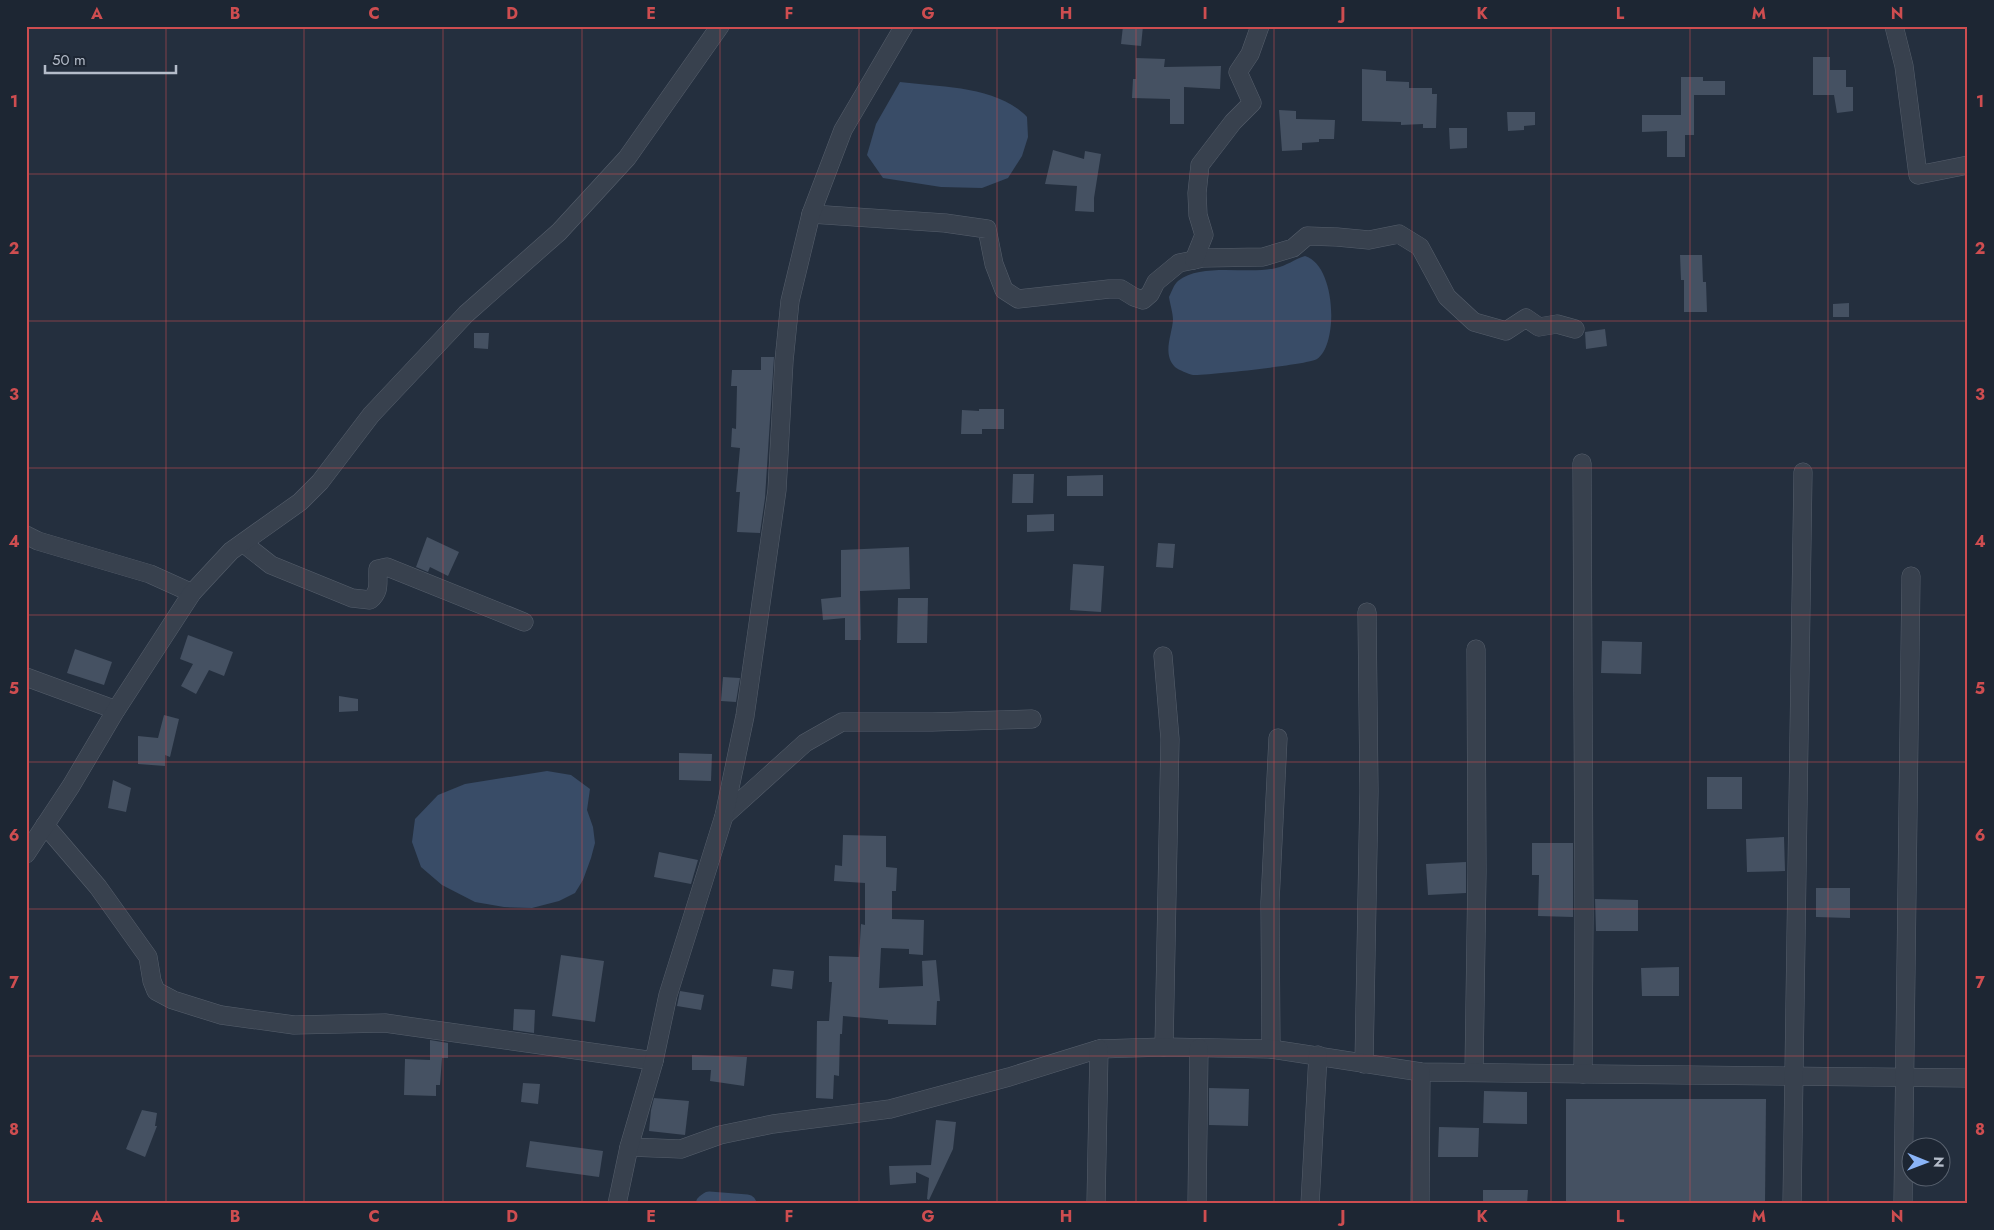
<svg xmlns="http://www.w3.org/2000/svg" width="1994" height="1230" font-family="Jost,sans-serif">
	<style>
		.water { fill: #394c67 }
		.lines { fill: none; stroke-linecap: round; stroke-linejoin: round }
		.canal { stroke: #394c67; stroke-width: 19 }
		.building { fill: #455162 }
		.minor-casing { stroke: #565f6c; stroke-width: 19 }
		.minor { stroke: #38414e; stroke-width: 18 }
		.grid { fill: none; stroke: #ce4d50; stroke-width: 1; stroke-opacity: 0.55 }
		.neatline { fill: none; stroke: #ce4d50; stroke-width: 2 }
		.grid-label { font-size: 16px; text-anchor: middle; font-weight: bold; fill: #ce4d50 }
	</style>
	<rect width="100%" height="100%" fill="#242f3e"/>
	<g class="water">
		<path d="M900,82C940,87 998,86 1027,117L1028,137L1022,156L1008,178L982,188L941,187L883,178L867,155L876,124Z"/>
		<path d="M1305,256C1336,265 1339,344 1317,359C1307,365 1208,375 1193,375C1188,374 1179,370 1175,367C1162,354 1172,335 1173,320C1173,313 1170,304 1169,297C1171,293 1174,284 1178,281C1202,262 1248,275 1276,268C1286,266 1295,259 1305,256Z"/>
		<polygon points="547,771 571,775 590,789 587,810 593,827 595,843 591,858 583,880 575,893 559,901 532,908 504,907 475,902 442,885 421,867 412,842 415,819 438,795 465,784"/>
	</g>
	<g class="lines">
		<polyline class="canal" points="705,1204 709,1201 747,1204"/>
	</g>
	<g class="building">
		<polygon points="1123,26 1143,26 1141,46 1121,44"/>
		<polygon points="1813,57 1830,57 1830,70 1846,70 1846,87 1853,87 1853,111 1837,113 1834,95 1813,95"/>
		<polygon points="1136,58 1165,59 1164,67 1221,66 1220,89 1184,87 1184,124 1170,124 1170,99 1132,98 1133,79 1136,79"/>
		<polygon points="1362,69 1386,71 1386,81 1409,82 1409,88 1432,88 1432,94 1437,94 1436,128 1423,128 1423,124 1401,125 1401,122 1362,121"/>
		<polygon points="1681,77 1703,77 1703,81 1725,81 1725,95 1694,95 1694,135 1685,135 1685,157 1667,157 1667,131 1642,132 1642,115 1681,115"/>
		<polygon points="1279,110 1296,111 1296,119 1335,120 1334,139 1319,139 1319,142 1302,143 1302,150 1282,151"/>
		<polygon points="1507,112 1535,112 1535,125 1524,126 1524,130 1508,131"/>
		<polygon points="1449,128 1467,128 1467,148 1450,149"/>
		<polygon points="1053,150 1084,159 1085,151 1101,154 1094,198 1094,212 1075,211 1077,186 1045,184"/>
		<polygon points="1680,255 1702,255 1703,282 1706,282 1707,312 1684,312 1684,280 1681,280"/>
		<polygon points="1849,303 1849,317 1833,317 1833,304"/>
		<polygon points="1605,329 1607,346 1586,349 1585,332"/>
		<polygon points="474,333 489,333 488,349 474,348"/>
		<polygon points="761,357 774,357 765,498 760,533 737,532 740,492 736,492 740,448 731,447 732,428 736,429 737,386 731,386 732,370 761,370"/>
		<polygon points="979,409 1004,409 1004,429 982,429 982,434 961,434 962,410 979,411"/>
		<polygon points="1013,474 1034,474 1033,503 1012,503"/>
		<polygon points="1103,475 1103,496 1067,496 1067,476"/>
		<polygon points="1054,514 1054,531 1027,532 1027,515"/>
		<polygon points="427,537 459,552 448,576 430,567 428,572 416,567"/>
		<polygon points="1158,543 1175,544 1173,568 1156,567"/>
		<polygon points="909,547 910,589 860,591 861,640 845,640 845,618 823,620 821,599 841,597 841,550"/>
		<polygon points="1073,564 1104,566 1101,612 1070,610"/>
		<polygon points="898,598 928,598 927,643 897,643"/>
		<polygon points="188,635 233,652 224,676 209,670 196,694 181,686 193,664 180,659"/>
		<polygon points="1602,641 1642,642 1641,674 1601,673"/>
		<polygon points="75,649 112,662 104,685 67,673"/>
		<polygon points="723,677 740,678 736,702 721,701"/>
		<polygon points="339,696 358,699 358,711 339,712"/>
		<polygon points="164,715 179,719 170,757 165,755 165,766 138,764 138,736 158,738"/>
		<polygon points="679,753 712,754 711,781 679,780"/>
		<rect x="1707" y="777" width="35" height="32"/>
		<polygon points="113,780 131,788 126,812 108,808"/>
		<polygon points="843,835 886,836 886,867 897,868 896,891 892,891 892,919 924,920 923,955 909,954 909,949 881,948 879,988 923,986 922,961 936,960 940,1001 937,1001 936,1025 888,1024 888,1020 843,1016 842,1034 840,1034 839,1076 834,1075 833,1099 816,1098 817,1021 829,1021 832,982 829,982 829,956 859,957 861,924 865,925 865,883 834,881 835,865 842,866"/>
		<polygon points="1784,837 1785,871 1747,872 1746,839"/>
		<polygon points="1532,843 1573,843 1573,917 1538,916 1539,875 1532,875"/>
		<polygon points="659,852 698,860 691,884 654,877"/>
		<polygon points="1466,862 1466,893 1428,895 1426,864"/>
		<polygon points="1816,888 1850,888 1850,918 1816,917"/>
		<polygon points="1595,899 1638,900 1638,931 1596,931"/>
		<polygon points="561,955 604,961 595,1022 552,1016"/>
		<polygon points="1679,967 1679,996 1642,996 1641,968"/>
		<polygon points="773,969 794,971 792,989 771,986"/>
		<polygon points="680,991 704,995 701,1010 677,1006"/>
		<polygon points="514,1009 535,1010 534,1033 513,1030"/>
		<polygon points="430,1040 448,1043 448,1058 442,1058 440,1085 436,1085 436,1096 404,1095 405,1059 430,1060"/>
		<polygon points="692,1055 747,1057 744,1086 710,1081 711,1070 692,1070"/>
		<polygon points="523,1083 540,1084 538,1104 521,1102"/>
		<polygon points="1209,1088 1249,1089 1248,1126 1209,1125"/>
		<polygon points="1484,1091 1527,1092 1527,1124 1483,1123"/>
		<polygon points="654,1098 689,1101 685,1135 649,1131 651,1110"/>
		<polygon points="1566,1099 1766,1099 1765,1204 1566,1204"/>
		<polygon points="142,1110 157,1113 155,1126 157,1126 145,1157 126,1149"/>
		<polygon points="936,1120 956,1122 953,1149 929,1200 927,1199 929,1178 916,1172 916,1183 890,1185 889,1166 931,1165"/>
		<polygon points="1439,1127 1479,1128 1478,1157 1438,1157"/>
		<polygon points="530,1141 603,1151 599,1177 526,1167"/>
		<polygon points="1483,1190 1528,1190 1527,1204 1483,1204"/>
	</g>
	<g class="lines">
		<defs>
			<g id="minor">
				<polyline points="1894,26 1904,66 1918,175 1968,165"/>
				<polyline points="811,214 945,223 987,229 994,264 1004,290 1018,299 1109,289 1121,289 1134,297 1143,300 1150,294 1156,282 1179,263 1189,261 1203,258 1263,257 1293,248 1307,236 1337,237 1369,240 1399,234 1420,247 1447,297 1474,322 1506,331 1526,318 1539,327 1557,324 1575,329"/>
				<polyline points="1194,260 1204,235 1198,215 1197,193 1200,165 1233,122 1252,103 1238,72 1250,54 1260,26"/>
				<polyline points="1582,463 1584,915 1583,1074"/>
				<polyline points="26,535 38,541 150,574 192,593"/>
				<path d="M243,543L271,565L352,598L370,600C381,591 377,582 378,569L387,567L524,622"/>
				<polyline points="1163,656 1170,739 1164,1047"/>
				<polyline points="26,677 116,710"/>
				<polyline points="724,816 805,743 842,722 932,722 1032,719"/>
				<polyline points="45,825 98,887 148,957 152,981 156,991 173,1000 221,1015 294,1025 385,1023 654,1061"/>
				<polyline points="26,854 71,786 116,710 192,593 231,551 300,502 320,482 371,415 466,314 559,232 627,158 720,26"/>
				<polyline points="1271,1049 1270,902 1278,738"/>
				<polyline points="1364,1064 1369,791 1367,612"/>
				<polyline points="1474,1072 1477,871 1476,649"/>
				<polyline points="629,1147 681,1149 720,1135 773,1124 890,1109 1009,1077 1099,1049 1164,1047 1271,1049 1421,1072 1968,1078"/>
				<polyline points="617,1204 629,1147 654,1061 668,995 724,816 745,716 777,490 784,361 790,301 811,214 843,130 904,26"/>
				<polyline points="1096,1204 1099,1049"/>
				<polyline points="1197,1204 1199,1048"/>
				<polyline points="1310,1204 1318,1055"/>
				<polyline points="1420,1204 1421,1072"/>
				<polyline points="1792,1204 1803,472"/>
				<polyline points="1903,1204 1911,576"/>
			</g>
		</defs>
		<use href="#minor" class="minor-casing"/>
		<use href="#minor" class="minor"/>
	</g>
	<path class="grid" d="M166,26V1204M304,26V1204M443,26V1204M582,26V1204M720,26V1204M859,26V1204M997,26V1204M1136,26V1204M1274,26V1204M1412,26V1204M1551,26V1204M1690,26V1204M1828,26V1204M26,174H1968M26,321H1968M26,468H1968M26,615H1968M26,762H1968M26,909H1968M26,1056H1968"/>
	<rect width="1994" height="1230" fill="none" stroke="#1d2633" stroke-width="55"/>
	<g transform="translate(1926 1162) rotate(91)"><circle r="24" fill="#1d2633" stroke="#59626f"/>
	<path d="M0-4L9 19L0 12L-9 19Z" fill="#8ab4f8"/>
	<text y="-8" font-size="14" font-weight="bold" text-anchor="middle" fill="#b4bcc9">N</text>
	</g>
	<path d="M45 65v8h131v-8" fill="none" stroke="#b4bcc9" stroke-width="2.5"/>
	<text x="52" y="65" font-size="15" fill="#b4bcc9" stroke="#1d2633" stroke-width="4" paint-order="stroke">50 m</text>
	<rect x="28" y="28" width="1938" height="1174" class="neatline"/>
	<g class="grid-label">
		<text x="97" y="19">A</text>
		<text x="235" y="19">B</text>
		<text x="374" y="19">C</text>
		<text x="512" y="19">D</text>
		<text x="651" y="19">E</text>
		<text x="789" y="19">F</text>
		<text x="928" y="19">G</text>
		<text x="1066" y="19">H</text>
		<text x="1205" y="19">I</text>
		<text x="1343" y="19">J</text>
		<text x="1482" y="19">K</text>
		<text x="1620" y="19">L</text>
		<text x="1759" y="19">M</text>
		<text x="1897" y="19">N</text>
		<text x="14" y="107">1</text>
		<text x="1980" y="107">1</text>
		<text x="14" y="254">2</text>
		<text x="1980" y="254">2</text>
		<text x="14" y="400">3</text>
		<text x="1980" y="400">3</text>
		<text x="14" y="547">4</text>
		<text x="1980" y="547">4</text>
		<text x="14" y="694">5</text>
		<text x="1980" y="694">5</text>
		<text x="14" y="841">6</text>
		<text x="1980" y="841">6</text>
		<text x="14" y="988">7</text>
		<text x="1980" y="988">7</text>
		<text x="14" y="1135">8</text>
		<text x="1980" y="1135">8</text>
		<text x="97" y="1222">A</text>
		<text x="235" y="1222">B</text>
		<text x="374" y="1222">C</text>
		<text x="512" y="1222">D</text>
		<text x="651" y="1222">E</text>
		<text x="789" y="1222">F</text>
		<text x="928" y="1222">G</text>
		<text x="1066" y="1222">H</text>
		<text x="1205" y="1222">I</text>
		<text x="1343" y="1222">J</text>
		<text x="1482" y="1222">K</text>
		<text x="1620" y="1222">L</text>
		<text x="1759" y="1222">M</text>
		<text x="1897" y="1222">N</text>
	</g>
</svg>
